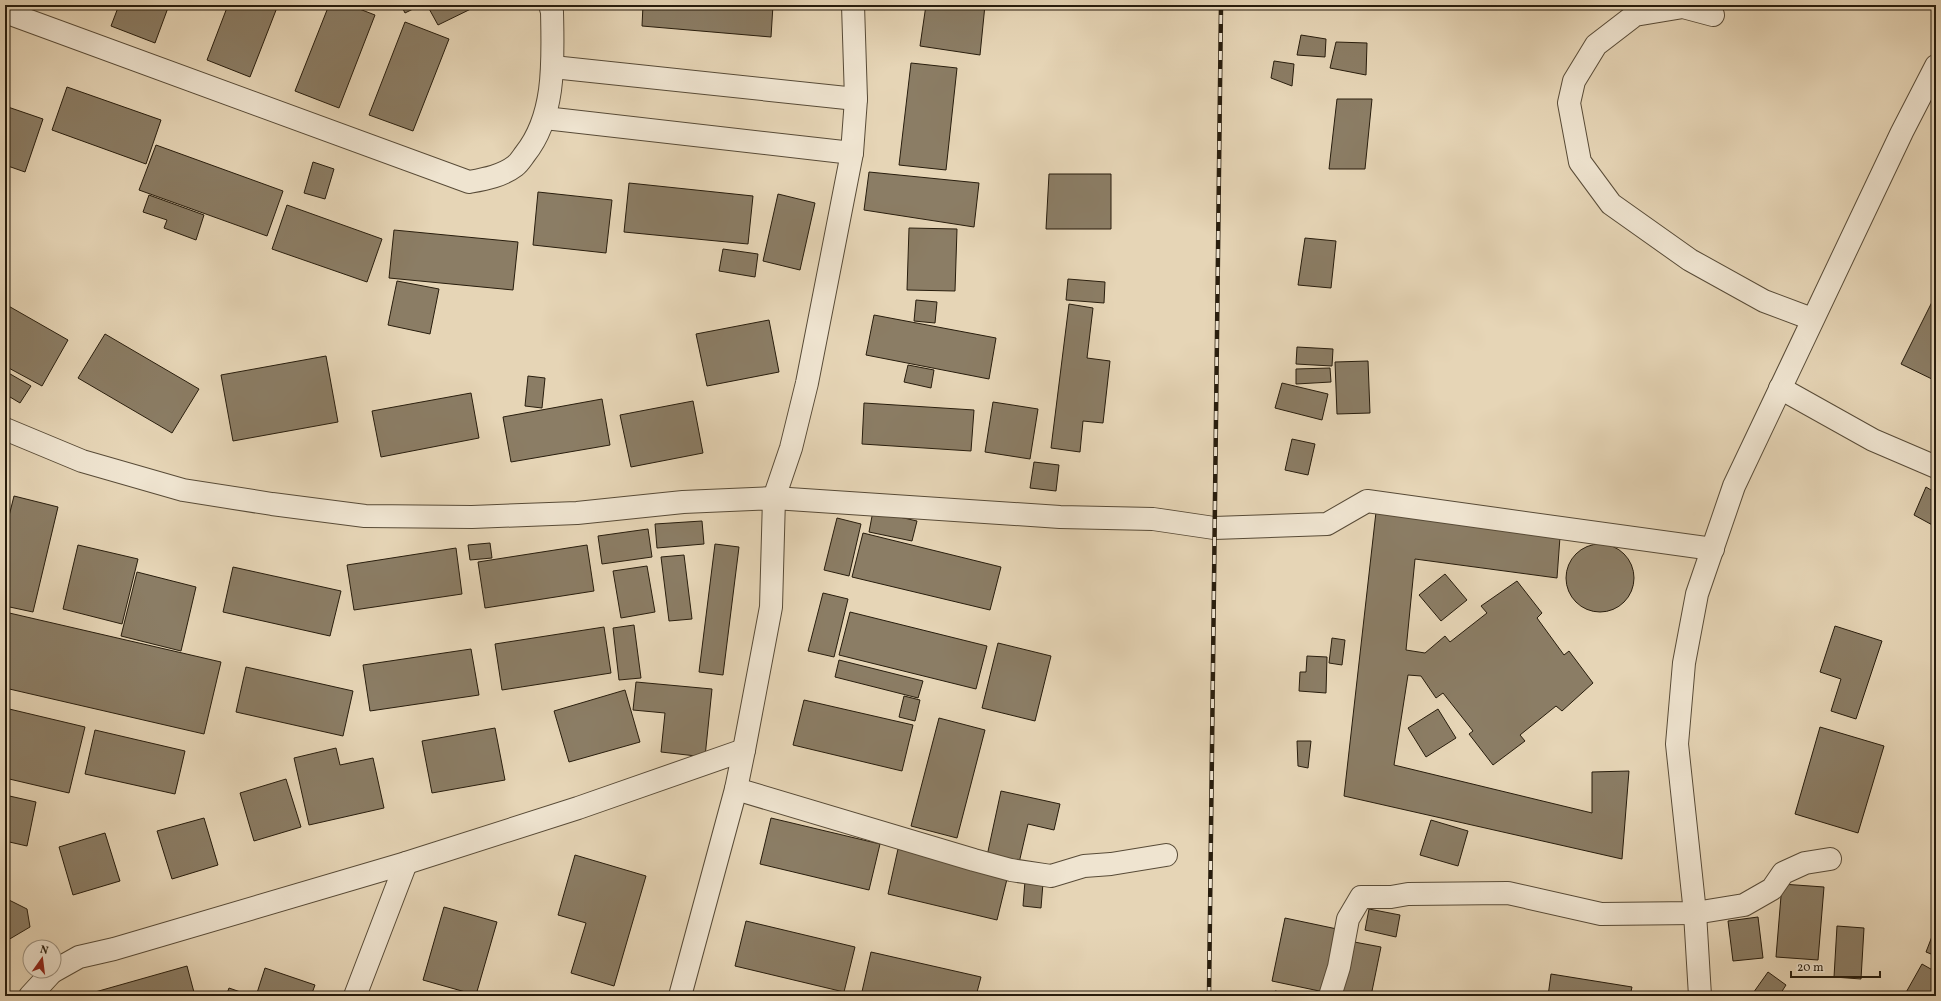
<svg xmlns="http://www.w3.org/2000/svg" width="1941" height="1001" font-family="Vollkorn,serif">
	<style>
		.building { fill: #8b7d65; stroke: #281d0d }
		.lines { fill: none; stroke-linecap: round; stroke-linejoin: round }
		.pedestrian-casing { stroke: #584b37; stroke-width: 24 }
		.minor-casing { stroke: #584b37; stroke-width: 24 }
		.tertiary-casing { stroke: #584b37; stroke-width: 24 }
		.pedestrian { stroke: #efe4d0; stroke-width: 22 }
		.minor { stroke: #efe4d0; stroke-width: 22 }
		.tertiary { stroke: #efe4d0; stroke-width: 22 }
		.rail-casing { stroke: #281d0d; stroke-width: 4.5 }
		.rail { stroke: #efe4d0; stroke-width: 3; stroke-dasharray: 9; stroke-linecap: butt }
	</style>
	<rect width="100%" height="100%" fill="#e6d5b6"/>
	<filter id="stains"><feTurbulence type="fractalNoise" baseFrequency=".005" numOctaves="4"/><feColorMatrix values="0 0 0 0 .2 0 0 0 0 .09 0 0 0 0 .02 0 0 0 .5 -.17"/></filter>
	<radialGradient id="worn" r=".72"><stop offset=".6" stop-color="#630" stop-opacity="0"/><stop offset="1" stop-color="#630" stop-opacity=".3"/></radialGradient>
	<g class="building">
		<polygon points="119,5 169,5 155,43 111,26"/>
		<polygon points="228,5 278,5 250,77 207,60"/>
		<polygon points="329,5 349,5 375,15 339,108 295,91"/>
		<polygon points="401,5 421,5 405,13"/>
		<polygon points="427,5 479,5 438,25"/>
		<polygon points="643,5 773,5 771,37 642,26"/>
		<polygon points="926,5 985,5 980,55 920,46"/>
		<polygon points="405,22 449,39 413,131 369,115"/>
		<polygon points="1301,35 1326,39 1325,57 1297,55"/>
		<polygon points="1336,42 1367,43 1366,75 1330,68"/>
		<polygon points="1274,61 1294,64 1292,86 1271,78"/>
		<polygon points="911,63 957,68 946,170 899,165"/>
		<polygon points="67,87 161,120 146,164 52,130"/>
		<polygon points="1337,99 1372,99 1365,169 1329,169"/>
		<polygon points="5,106 43,119 25,172 5,165"/>
		<polygon points="156,145 283,191 267,236 139,190"/>
		<polygon points="313,162 334,169 325,199 304,193"/>
		<polygon points="869,172 979,183 974,227 864,210"/>
		<polygon points="1049,174 1111,174 1111,229 1046,229"/>
		<polygon points="629,183 753,196 748,244 624,232"/>
		<polygon points="538,192 612,200 606,253 533,245"/>
		<polygon points="778,194 815,203 800,270 763,261"/>
		<polygon points="149,195 204,215 196,240 164,228 167,220 143,212"/>
		<polygon points="287,205 382,239 367,282 272,249"/>
		<polygon points="909,228 957,229 955,291 907,290"/>
		<polygon points="394,230 518,242 513,290 389,278"/>
		<polygon points="1305,238 1336,241 1331,288 1298,285"/>
		<polygon points="723,249 758,254 755,277 719,271"/>
		<polygon points="1068,279 1105,282 1104,303 1066,300"/>
		<polygon points="397,281 439,289 430,334 388,325"/>
		<polygon points="1936,294 1936,381 1901,364"/>
		<polygon points="916,300 937,302 935,323 914,321"/>
		<polygon points="5,304 68,340 42,386 5,366"/>
		<polygon points="1069,304 1093,308 1087,358 1110,361 1103,423 1083,421 1080,452 1051,448"/>
		<polygon points="874,315 996,338 989,379 866,355"/>
		<polygon points="769,320 779,372 707,386 696,334"/>
		<polygon points="105,334 199,389 172,433 78,378"/>
		<polygon points="1297,347 1333,349 1332,366 1296,364"/>
		<polygon points="326,356 338,422 233,441 221,375"/>
		<polygon points="1368,361 1370,413 1337,414 1335,362"/>
		<polygon points="908,365 934,370 931,388 904,382"/>
		<polygon points="1330,368 1331,382 1296,384 1296,369"/>
		<polygon points="5,371 31,386 20,403 5,394"/>
		<polygon points="528,376 545,378 542,408 525,406"/>
		<polygon points="1282,383 1328,394 1322,420 1275,408"/>
		<polygon points="471,393 479,438 381,457 372,411"/>
		<polygon points="602,399 610,445 511,462 503,417"/>
		<polygon points="693,401 703,453 631,467 620,415"/>
		<polygon points="993,402 1038,409 1030,459 985,452"/>
		<polygon points="864,403 974,410 971,451 862,444"/>
		<polygon points="1292,439 1315,444 1308,475 1285,470"/>
		<polygon points="1034,462 1059,465 1056,491 1030,488"/>
		<polygon points="1926,487 1936,493 1936,527 1914,515"/>
		<polygon points="14,496 58,507 33,612 5,606 5,532"/>
		<polygon points="873,511 917,521 912,541 869,532"/>
		<polygon points="1376,512 1560,537 1557,578 1415,559 1406,650 1425,653 1445,636 1450,642 1487,613 1481,606 1517,581 1542,613 1537,618 1564,655 1569,651 1593,683 1562,711 1556,706 1520,735 1525,741 1493,765 1469,734 1473,731 1443,693 1436,698 1421,676 1408,675 1394,765 1592,813 1592,772 1629,771 1622,859 1344,796"/>
		<polygon points="837,518 861,524 849,576 824,570"/>
		<polygon points="702,521 704,544 657,548 655,524"/>
		<polygon points="648,529 652,557 602,564 598,536"/>
		<polygon points="863,533 1001,567 990,610 852,577"/>
		<polygon points="490,543 492,558 470,560 468,545"/>
		<polygon points="715,544 739,547 723,675 699,672"/>
		<circle cx="1600" cy="578" r="34"/>
		<polygon points="78,545 138,559 122,624 63,609"/>
		<polygon points="587,545 594,591 485,608 478,562"/>
		<polygon points="456,548 462,594 354,610 347,565"/>
		<polygon points="684,555 692,619 669,621 661,557"/>
		<polygon points="647,566 655,612 621,618 613,571"/>
		<polygon points="233,567 341,591 330,636 223,612"/>
		<polygon points="137,572 196,587 181,651 121,636"/>
		<polygon points="1445,574 1467,600 1441,621 1419,595"/>
		<polygon points="823,593 848,599 834,657 808,651"/>
		<polygon points="5,612 221,662 204,734 5,688"/>
		<polygon points="850,612 987,646 976,689 839,655"/>
		<polygon points="634,625 641,678 619,680 613,628"/>
		<polygon points="1835,626 1882,641 1856,719 1831,711 1841,679 1820,672"/>
		<polygon points="604,627 611,673 502,690 495,644"/>
		<polygon points="1332,638 1345,640 1342,665 1329,663"/>
		<polygon points="998,643 1051,656 1035,721 982,708"/>
		<polygon points="471,649 479,695 370,711 363,665"/>
		<polygon points="1307,656 1327,657 1326,693 1299,691 1300,672 1306,672"/>
		<polygon points="839,660 923,681 918,698 835,677"/>
		<polygon points="246,667 353,691 343,736 236,712"/>
		<polygon points="636,682 712,689 705,757 661,752 665,713 633,710"/>
		<polygon points="625,690 640,742 569,762 554,711"/>
		<polygon points="904,696 920,700 915,721 899,717"/>
		<polygon points="804,700 913,725 902,771 793,745"/>
		<polygon points="5,708 85,727 69,793 5,778"/>
		<polygon points="1438,709 1456,738 1426,757 1408,728"/>
		<polygon points="939,718 985,730 957,838 911,826"/>
		<polygon points="1820,727 1884,746 1858,833 1795,814"/>
		<polygon points="495,728 505,780 432,793 422,741"/>
		<polygon points="95,730 185,751 175,794 85,774"/>
		<polygon points="1297,741 1311,741 1308,768 1298,766"/>
		<polygon points="336,748 340,765 373,758 384,808 309,825 294,758"/>
		<polygon points="286,779 301,827 254,841 240,793"/>
		<polygon points="1001,791 1060,804 1054,830 1028,824 1019,863 987,856"/>
		<polygon points="5,795 36,802 27,846 5,841"/>
		<polygon points="204,818 218,865 172,879 157,831"/>
		<polygon points="771,818 880,844 869,890 760,864"/>
		<polygon points="1431,820 1468,831 1458,866 1420,855"/>
		<polygon points="105,833 120,881 73,895 59,847"/>
		<polygon points="898,849 1008,875 997,920 888,894"/>
		<polygon points="575,855 646,876 614,986 571,973 586,923 558,915"/>
		<polygon points="1025,881 1043,883 1041,908 1023,906"/>
		<polygon points="1782,884 1824,887 1818,960 1776,957"/>
		<polygon points="5,898 27,909 30,927 8,940 5,936"/>
		<polygon points="444,907 497,922 476,995 423,980"/>
		<polygon points="1369,909 1400,915 1396,937 1365,930"/>
		<polygon points="1758,917 1763,958 1733,961 1728,921"/>
		<polygon points="1285,918 1337,929 1324,992 1272,981"/>
		<polygon points="746,921 855,947 844,992 735,966"/>
		<polygon points="1837,926 1864,928 1861,979 1834,977"/>
		<polygon points="1936,926 1936,956 1926,952"/>
		<polygon points="1349,941 1381,947 1371,996 1337,996"/>
		<polygon points="871,952 981,977 976,996 861,996"/>
		<polygon points="1922,964 1936,972 1936,996 1904,996"/>
		<polygon points="187,966 195,996 81,996"/>
		<polygon points="265,968 315,985 311,996 256,996"/>
		<polygon points="1768,972 1786,985 1779,996 1751,996"/>
		<polygon points="1551,974 1632,987 1630,996 1548,996"/>
		<polygon points="229,988 249,995 249,996 226,996"/>
		<polygon points="1275,991 1300,996 1274,996"/>
	</g>
	<g class="lines">
		<defs>
			<polyline id="pedestrian" points="774,498 1060,517 1153,519 1214,528 1327,524 1367,501 1713,549"/>
			<g id="minor">
				<path d="M5,12L469,182C485,179 502,176 515,166C519,163 522,158 525,154C556,115 553,60 552,12L550,5"/>
				<polyline points="1713,15 1683,7 1635,15 1596,45 1574,81 1569,103 1580,162 1611,204 1690,260 1764,301 1812,319"/>
				<polyline points="553,67 856,99"/>
				<polyline points="545,118 852,153"/>
				<polyline points="1780,388 1873,440 1936,467"/>
				<polyline points="774,498 791,448 807,383 852,153 856,99 853,5"/>
				<polyline points="736,789 974,860 1011,870 1051,876 1084,866 1111,864 1166,855"/>
				<polyline points="54,971 79,957 114,949 406,863 578,808 744,750"/>
				<polyline points="30,996 53,971"/>
				<polyline points="355,996 406,863"/>
				<polyline points="1330,996 1339,967 1348,919 1361,897 1391,897 1408,894 1508,893 1601,914 1695,913 1744,905 1772,889 1783,873 1805,863 1830,859"/>
			</g>
			<g id="tertiary">
				<polyline points="5,429 82,461 183,490 272,504 365,516 472,517 577,513 683,502 774,498 771,607 744,750 736,789 680,996"/>
				<polyline points="1700,996 1695,913 1677,744 1684,663 1697,594 1734,486 1902,132 1936,66"/>
			</g>
		</defs>
		<use href="#pedestrian" class="pedestrian-casing"/>
		<use href="#minor" class="minor-casing"/>
		<use href="#tertiary" class="tertiary-casing"/>
		<use href="#pedestrian" class="pedestrian"/>
		<use href="#minor" class="minor"/>
		<use href="#tertiary" class="tertiary"/>
		<defs>
			<polyline id="rail" points="1209,996 1221,5"/>
		</defs>
		<use href="#rail" class="rail-casing"/>
		<use href="#rail" class="rail"/>
	</g>
	<rect width="1941" height="1001" fill="none" stroke="#e6d5b6" stroke-width="20"/>
	<rect x="6" y="6" width="1929" height="989" fill="none" stroke="#281d0d" stroke-width="2"/>
	<rect x="10" y="10" width="1921" height="981" fill="none" stroke="#281d0d"/>
	<g transform="translate(42 959) rotate(14)"><circle r="19" fill="#efe4d0" stroke="#9f9482"/>
	<path d="M0-3L7 15L0 10L-7 15Z" fill="#8f2418"/>
	<text y="-6" font-size="11" font-weight="bold" text-anchor="middle" fill="#281d0d">N</text>
	</g>
	<path d="M1791 971v6h89v-6" fill="none" stroke="#281d0d" stroke-width="2"/>
	<text x="1797" y="971" font-size="12" fill="#281d0d" stroke="#efe4d0" stroke-width="3" paint-order="stroke">20 m</text>
	<rect width="100%" height="100%" filter="url(#stains)"/>
	<rect width="100%" height="100%" fill="url(#worn)"/>
</svg>
